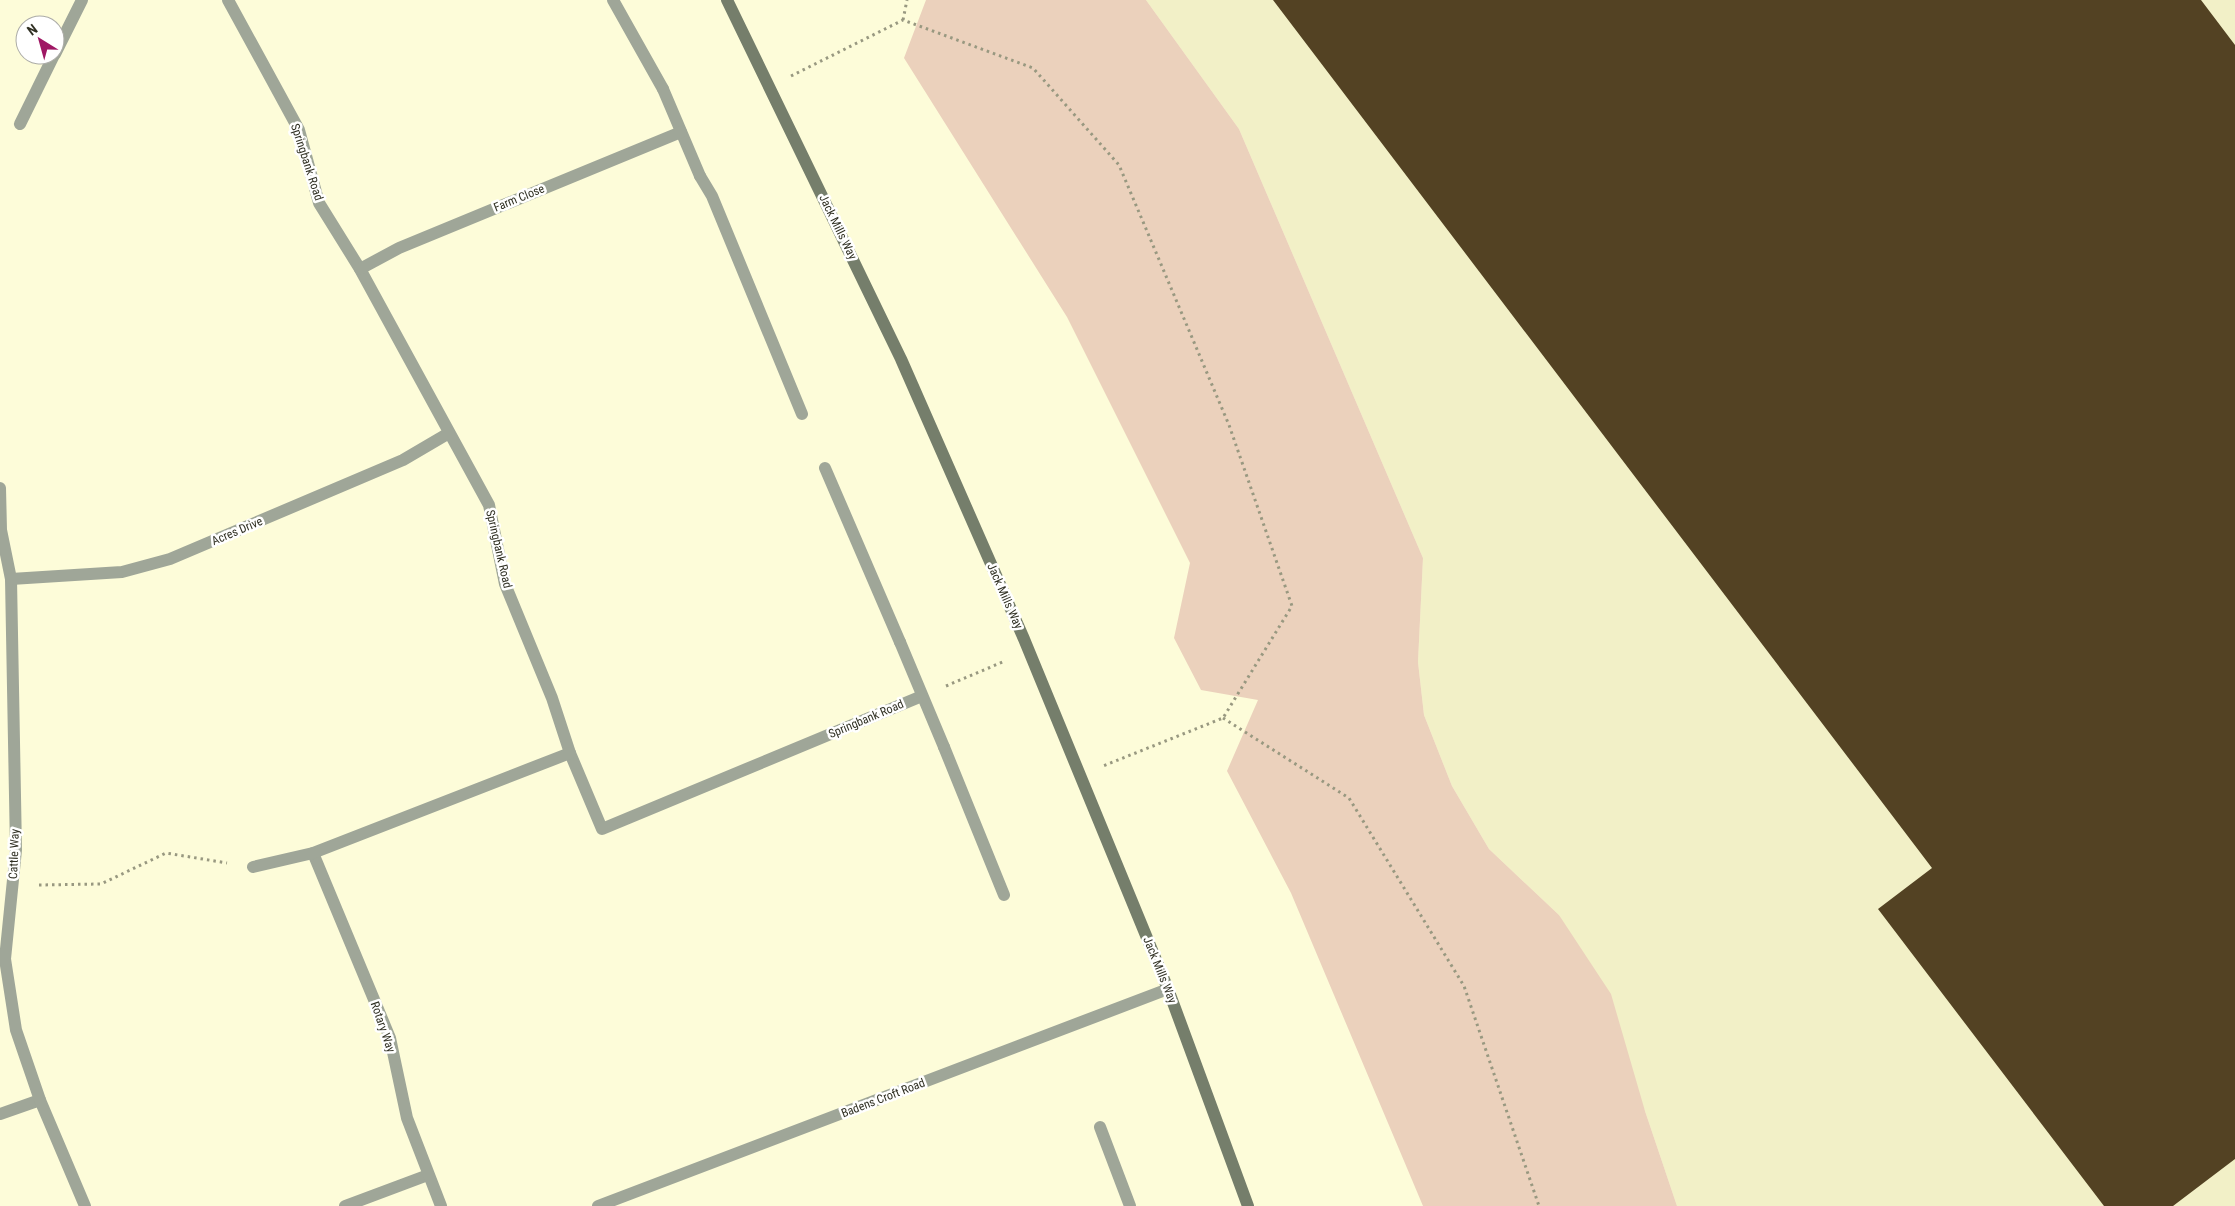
<svg xmlns="http://www.w3.org/2000/svg" width="2235" height="1206" font-family="'Roboto Condensed',sans-serif">
	<style>
		.built { fill: #f2f0c7 }
		.green { fill: #ebd1bc }
		.building { fill: #534223 }
		.lines { fill: none; stroke-linecap: round; stroke-linejoin: round }
		.path { stroke: #989880; stroke-width: 3; stroke-dasharray: 2.5 4; stroke-linecap: butt }
		.lane { stroke: #9fa698; stroke-width: 12 }
		.street { stroke: #9fa698; stroke-width: 12 }
		.secondary { stroke: #757e6b; stroke-width: 12 }
		.labels { text-anchor: middle; dominant-baseline: central; stroke-width: 5; stroke-linejoin: round; paint-order: stroke }
		.street-label { font-size: 12px; fill: #303023; stroke: #fff }
	</style>
	<rect width="100%" height="100%" fill="#fdfcd9"/>
	<polygon class="built" points="1146,0 2235,0 2235,1206 1677,1206 1645,1111 1559,915 1489,849 1452,786 1424,715 1418,662 1423,558 1239,129"/>
	<polygon class="green" points="926,0 1146,0 1239,129 1423,558 1418,662 1424,715 1452,786 1489,849 1559,915 1611,994 1645,1111 1677,1206 1423,1206 1291,893 1227,771 1258,700 1201,690 1174,638 1190,563 1067,317 904,58"/>
	<polygon class="building" points="1273,0 2201,0 2235,45 2235,1159 2173,1206 2104,1206 1878,909 1932,868"/>
	<g class="lines">
		<g class="path">
			<polyline points="903,20 907,0"/>
			<polyline points="791,76 903,20 1033,68 1119,165 1229,425 1292,606 1223,718 1103,766"/>
			<polyline points="946,686 1005,661"/>
			<polyline points="1223,718 1349,798 1464,986 1539,1206"/>
			<polyline points="39,885 101,884 166,853 227,863"/>
		</g>
		<g class="lane">
			<polyline points="613,0 663,89"/>
			<polyline points="55,54 82,0"/>
			<polyline points="20,124 54,55"/>
			<polyline points="700,176 712,196 802,414"/>
			<polyline points="825,468 900,642"/>
			<polyline points="944,747 1004,895"/>
			<polyline points="0,1114 40,1100"/>
			<polyline points="1100,1127 1130,1206"/>
			<polyline points="345,1206 428,1175"/>
		</g>
		<g class="street">
			<polyline points="228,0 299,130 319,203 360,269 489,505 505,584 552,698 570,753 602,829 922,696"/>
			<polyline points="663,89 700,176"/>
			<polyline points="360,269 399,248 681,132"/>
			<polyline points="0,488 1,530 11,579 16,850 5,959 16,1030 40,1100 85,1206"/>
			<polyline points="11,579 122,572 170,559 403,460 449,433"/>
			<polyline points="900,642 944,747"/>
			<polyline points="313,853 390,1038 407,1118 441,1206"/>
			<polyline points="253,867 313,853 570,753"/>
			<polyline points="598,1206 1168,989"/>
		</g>
		<polyline class="secondary" points="727,0 901,359 1024,639 1168,989 1248,1206"/>
	</g>
	<g class="labels">
		<g class="street-label">
			<text transform="translate(307 162) rotate(72)">Springbank Road</text>
			<text transform="translate(519 198) rotate(-22)">Farm Close</text>
			<text transform="translate(838 227) rotate(64)">Jack Mills Way</text>
			<text transform="translate(237 531) rotate(-23)">Acres Drive</text>
			<text transform="translate(499 549) rotate(77)">Springbank Road</text>
			<text transform="translate(1005 596) rotate(66)">Jack Mills Way</text>
			<text transform="translate(866 719) rotate(-23)">Springbank Road</text>
			<text transform="translate(14 854) rotate(-88)">Cattle Way</text>
			<text transform="translate(1160 970) rotate(68)">Jack Mills Way</text>
			<text transform="translate(383 1027) rotate(71)">Rotary Way</text>
			<text transform="translate(883 1098) rotate(-21)">Badens Croft Road</text>
		</g>
	</g>
	<g transform="translate(40 40) rotate(323)"><circle r="24" fill="#ffffff" stroke="#acaca7"/>
	<path d="M0-4L9 19L0 12L-9 19Z" fill="#9f1764"/>
	<text y="-8" font-size="14" font-weight="bold" text-anchor="middle" fill="#303023">N</text>
	</g>
</svg>
